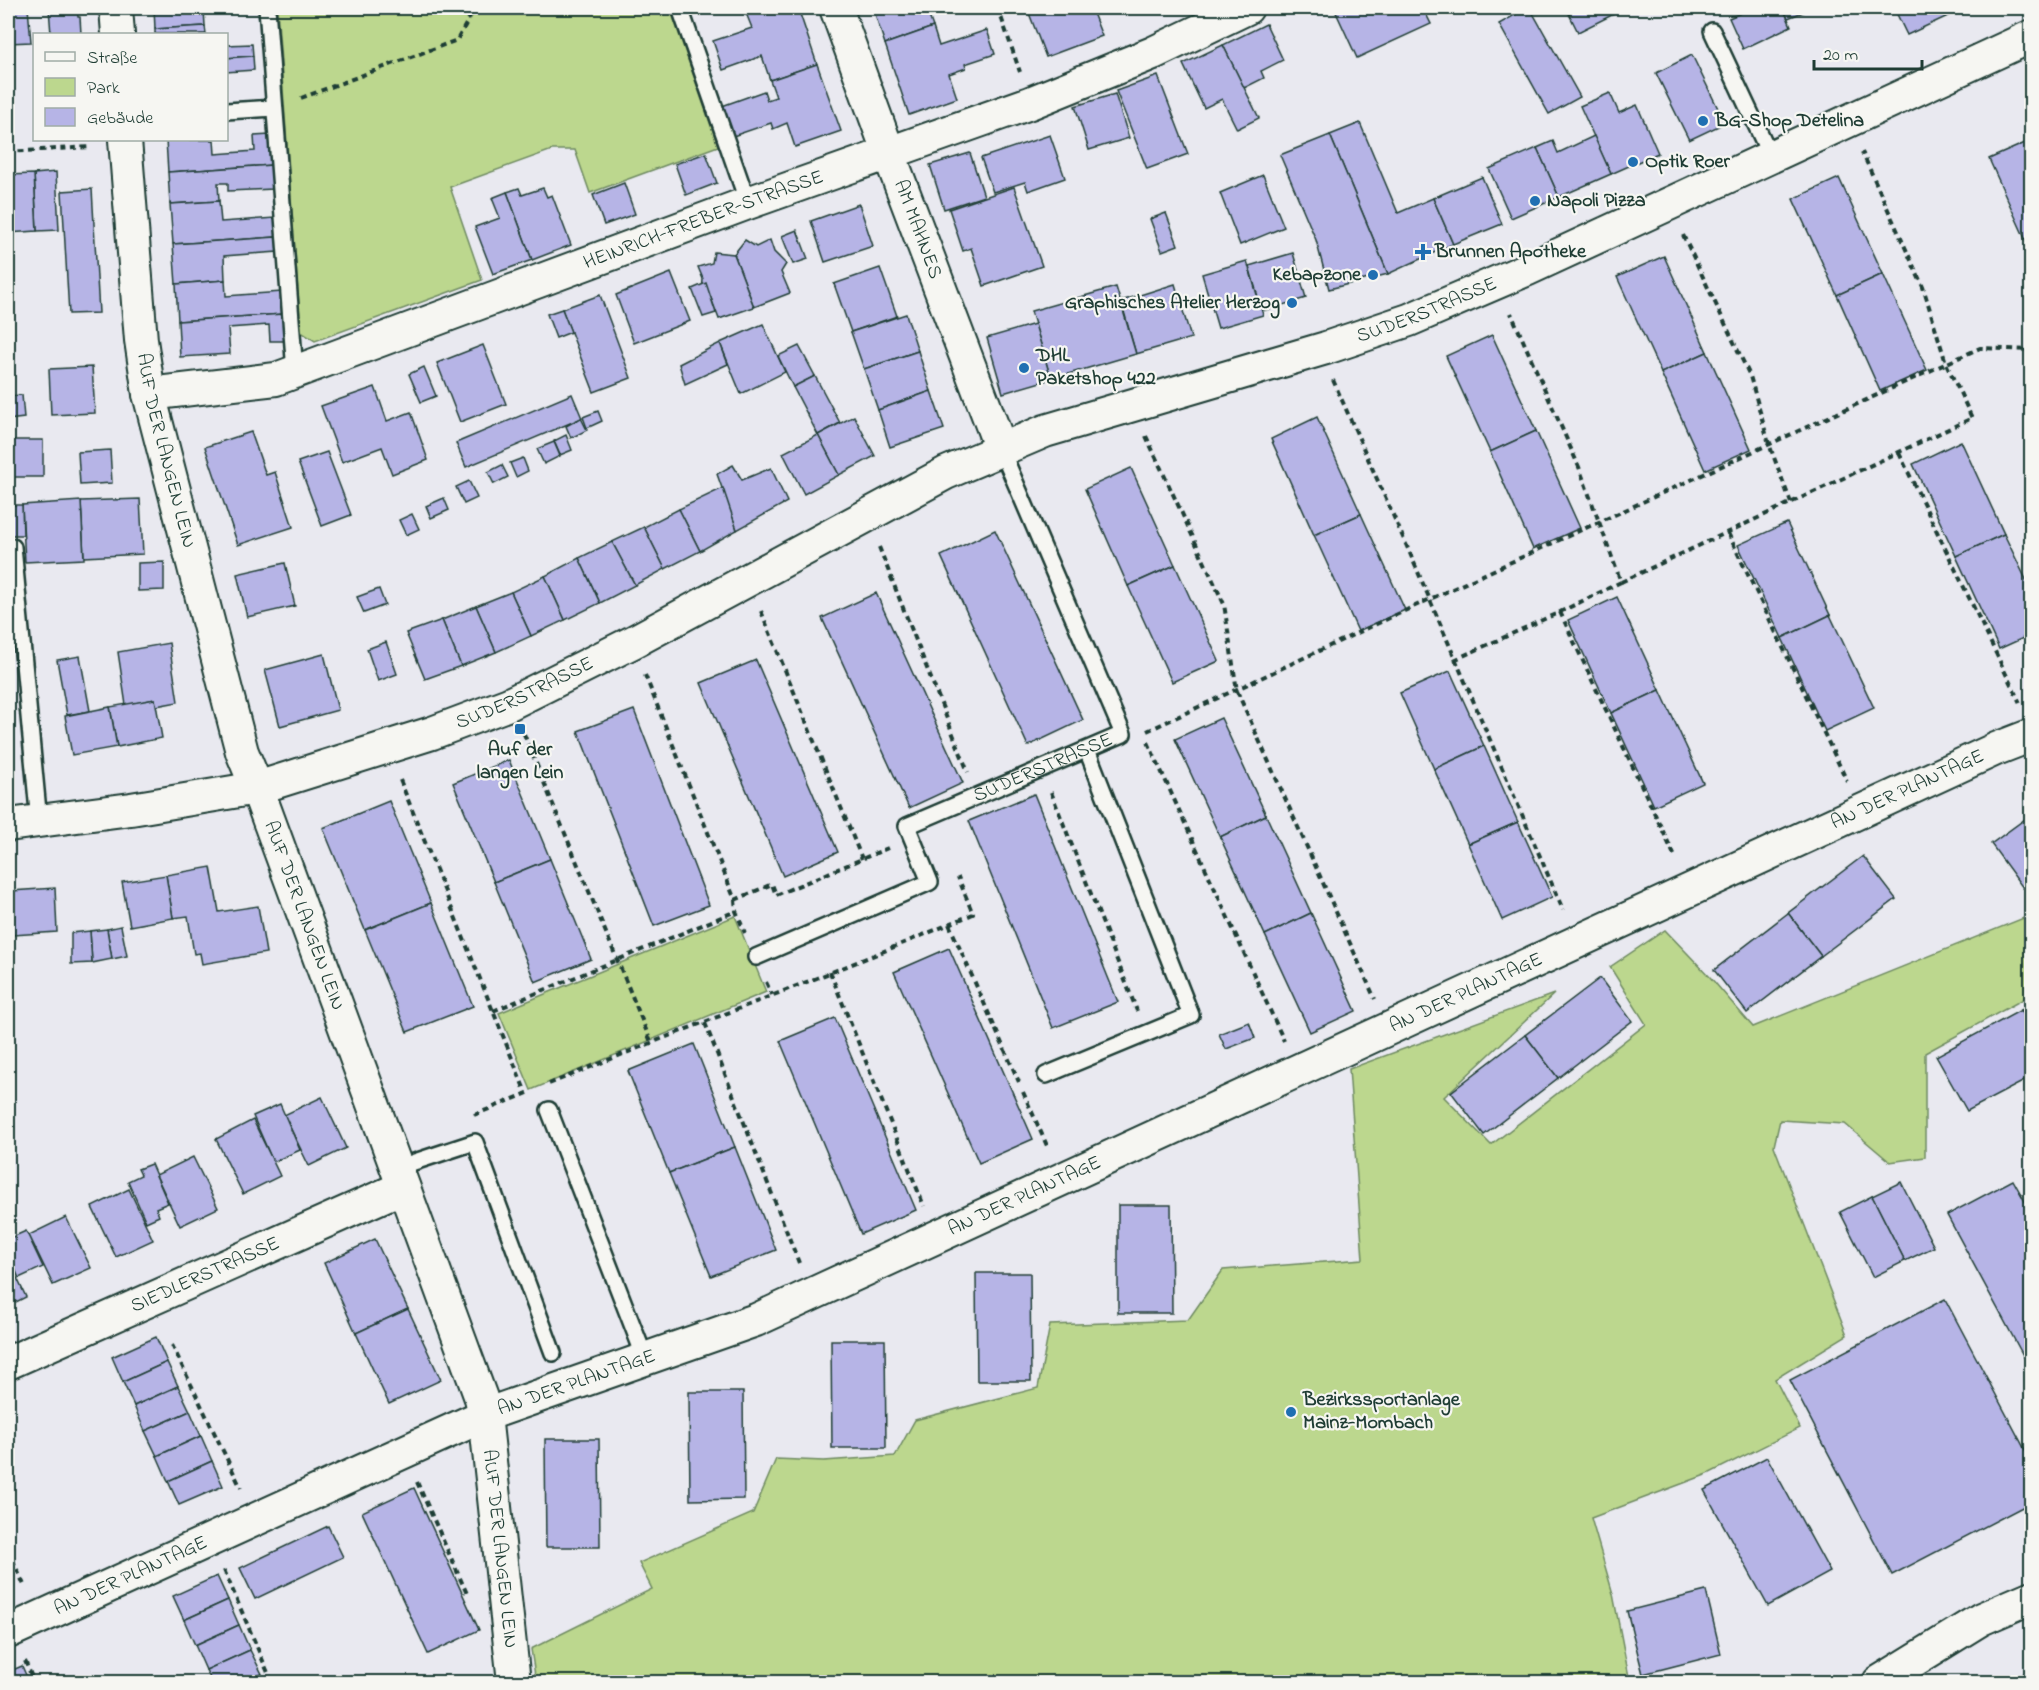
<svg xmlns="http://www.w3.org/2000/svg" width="2039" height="1690" font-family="'Indie Flower',sans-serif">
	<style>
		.green { fill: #bcd78e; stroke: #6e8a61; stroke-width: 1.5 }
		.building { fill: #b6b4e6; stroke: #1f3d34; stroke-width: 1.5 }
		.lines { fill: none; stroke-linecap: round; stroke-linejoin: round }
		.service-casing { stroke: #1f3d34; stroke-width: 20 }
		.minor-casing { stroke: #1f3d34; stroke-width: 36 }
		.path { stroke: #1f3d34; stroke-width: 4; stroke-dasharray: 6 4.5; stroke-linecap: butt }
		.service { stroke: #f6f6f2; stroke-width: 15 }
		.minor { stroke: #f6f6f2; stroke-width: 32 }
		.poi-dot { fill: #1f6fb2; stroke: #f6f6f2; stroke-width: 2 }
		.labels { text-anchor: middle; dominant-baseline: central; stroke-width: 4.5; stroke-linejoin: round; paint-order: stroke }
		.poi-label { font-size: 20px; font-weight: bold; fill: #1f3d34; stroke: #f6f6f2; text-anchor: start }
		.street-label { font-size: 20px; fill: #1f3d34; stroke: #f6f6f2 }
	</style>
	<rect width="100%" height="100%" fill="#e9e9f0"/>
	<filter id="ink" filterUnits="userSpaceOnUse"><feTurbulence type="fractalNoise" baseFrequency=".0167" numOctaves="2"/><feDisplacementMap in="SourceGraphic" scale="12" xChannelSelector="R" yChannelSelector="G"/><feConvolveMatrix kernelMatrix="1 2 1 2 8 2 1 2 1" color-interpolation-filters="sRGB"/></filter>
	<g filter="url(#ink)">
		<g class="green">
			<polygon points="277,8 670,8 718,146 590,193 575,150 552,150 450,187 482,280 315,341 301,332"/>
			<polygon points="2031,915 2031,995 1925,1053 1925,1157 1890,1162 1845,1124 1780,1120 1774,1146 1847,1335 1775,1379 1800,1428 1708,1474 1591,1518 1613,1594 1630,1682 536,1682 531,1649 652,1589 639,1563 753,1513 776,1459 824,1461 895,1456 915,1420 1038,1388 1050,1325 1188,1320 1223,1270 1363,1259 1349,1069 1554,994 1444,1097 1491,1145 1646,1024 1610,967 1665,930 1710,977 1753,1027"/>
			<polygon points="735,916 766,992 531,1090 499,1013"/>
		</g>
		<g class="building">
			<polygon points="8,8 28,8 31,42 8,43"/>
			<polygon points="49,8 77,8 78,17 80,17 81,34 51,34"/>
			<polygon points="154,8 250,8 204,10 205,26 155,29"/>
			<polygon points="744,8 798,8 817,64 770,80 762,56 723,70 713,41 752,28"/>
			<polygon points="873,8 926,8 933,27 885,44"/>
			<polygon points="1027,8 1091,8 1102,36 1046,57"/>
			<polygon points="1334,8 1423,8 1431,24 1357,58"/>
			<polygon points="1527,8 1530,8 1580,97 1549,114 1499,24"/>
			<polygon points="1566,8 1623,8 1624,9 1578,32"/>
			<polygon points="1753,8 1783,8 1791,26 1743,49 1729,18"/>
			<polygon points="1783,8 1813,8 1788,18"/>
			<polygon points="1894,8 1965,8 1907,35"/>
			<polygon points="1266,24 1283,60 1261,71 1264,78 1244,88 1223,45"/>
			<polygon points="205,26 206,34 155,34 155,29"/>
			<polygon points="933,27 939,46 987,30 995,54 965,64 966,68 949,74 957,98 909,115 885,44"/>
			<polygon points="252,44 253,56 226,58 226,45"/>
			<polygon points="1223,45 1259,118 1237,129 1222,99 1204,108 1183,64"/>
			<polygon points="1692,55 1725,123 1689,140 1656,73"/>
			<polygon points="253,56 254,70 226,72 226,58"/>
			<polygon points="817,64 841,131 795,147 787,123 773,129 771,123 733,136 722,106 764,91 767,100 776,97 770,80"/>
			<polygon points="1158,76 1188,154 1147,169 1116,91"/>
			<polygon points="1610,93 1619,113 1637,105 1658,153 1611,174 1580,106"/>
			<polygon points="1115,94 1129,138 1089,150 1075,106"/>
			<polygon points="1360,123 1398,213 1433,198 1453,244 1388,274 1330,135"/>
			<polygon points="270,135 272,165 168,172 166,140 214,140 215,154 255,151 254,136"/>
			<polygon points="1050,135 1065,178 1028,191 1025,182 993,192 981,158"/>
			<polygon points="1330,135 1388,274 1329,289 1316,240 1280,155"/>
			<polygon points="1594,136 1611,174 1559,197 1537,148 1553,141 1558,153"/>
			<polygon points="2032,140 2032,254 1989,159"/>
			<polygon points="1537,148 1559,197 1511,218 1489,169"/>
			<polygon points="706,153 717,183 686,195 675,164"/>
			<polygon points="970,153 984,196 944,209 930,165"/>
			<polygon points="272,165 273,189 228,191 228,183 218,183 219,201 170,204 168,172"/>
			<polygon points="56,172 59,230 37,231 34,174"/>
			<polygon points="34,174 37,231 8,233 8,175"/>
			<polygon points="1263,175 1284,227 1240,245 1220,193"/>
			<polygon points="1482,177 1502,224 1453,244 1433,198"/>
			<polygon points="1839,178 1883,274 1837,295 1793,199"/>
			<polygon points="624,183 635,214 604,225 593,195"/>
			<polygon points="1014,187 1042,266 984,286 971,248 963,251 949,209"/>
			<polygon points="519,188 522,195 543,188 547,197 552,195 571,245 532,260 507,192"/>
			<polygon points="92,189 99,313 69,314 62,191"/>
			<polygon points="507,192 532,260 493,274 475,227 500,218 492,198"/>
			<polygon points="219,201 221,222 275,218 276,237 173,244 170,204"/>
			<polygon points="859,204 873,246 825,262 811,221"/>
			<polygon points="1166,213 1178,245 1162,251 1150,219"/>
			<polygon points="797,230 808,259 793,264 782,236"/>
			<polygon points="276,237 278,252 224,256 225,280 176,284 173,244"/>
			<polygon points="745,240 756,247 770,240 774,252 786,264 781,272 790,293 754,307 734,254"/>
			<polygon points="714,252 734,254 754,307 719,319 711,298 702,295 703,279 698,267 712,263"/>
			<polygon points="1293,253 1306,298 1262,311 1249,266"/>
			<polygon points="1664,256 1707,352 1661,373 1617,277"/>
			<polygon points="1247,261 1263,315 1218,328 1202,274"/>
			<polygon points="880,268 897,316 851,332 834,284"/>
			<polygon points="671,273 690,321 634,343 616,295"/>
			<polygon points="1883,274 1927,370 1880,391 1837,295"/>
			<polygon points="225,280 226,296 282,292 283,314 178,321 176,284"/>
			<polygon points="706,283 716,313 703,317 692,289"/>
			<polygon points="1175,284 1191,338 1136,354 1121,301"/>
			<polygon points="1116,287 1136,354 1051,379 1031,311"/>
			<polygon points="600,295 631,378 594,392 562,309"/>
			<polygon points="562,309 571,332 556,338 547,314"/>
			<polygon points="283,314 285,341 270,341 269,325 228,328 230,354 180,357 178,321"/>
			<polygon points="906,314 918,351 864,369 851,332"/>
			<polygon points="763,324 785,372 741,394 720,343"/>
			<polygon points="1035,324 1051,379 1003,393 987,338"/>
			<polygon points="1492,335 1536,431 1490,452 1446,356"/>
			<polygon points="720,343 728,364 685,384 679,364"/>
			<polygon points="483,345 506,404 460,422 437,363"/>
			<polygon points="799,346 815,376 793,387 778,356"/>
			<polygon points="918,351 931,391 878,410 864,369"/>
			<polygon points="1707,352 1751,449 1705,470 1661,373"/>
			<polygon points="92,367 95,413 51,415 49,369"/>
			<polygon points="424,367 436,396 421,402 409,374"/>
			<polygon points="815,376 840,423 818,435 793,387"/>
			<polygon points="375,387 387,421 411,412 428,460 392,474 382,447 342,462 321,406"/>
			<polygon points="931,391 944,429 890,447 878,410"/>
			<polygon points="572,394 582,418 466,467 456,443"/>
			<polygon points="22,395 24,418 8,420 8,396"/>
			<polygon points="598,411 602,421 587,428 583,417"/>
			<polygon points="854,416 875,456 839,475 818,435"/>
			<polygon points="1317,417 1361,514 1314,535 1271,439"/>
			<polygon points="581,418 587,430 571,438 566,426"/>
			<polygon points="1536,431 1580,528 1533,549 1490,452"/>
			<polygon points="251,432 266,475 275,472 293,527 238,545 205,447"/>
			<polygon points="566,435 572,450 560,455 554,441"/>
			<polygon points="818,435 839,475 804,494 783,453"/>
			<rect x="8" y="440" width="35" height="37"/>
			<polygon points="1961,441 2004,534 1956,556 1913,464"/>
			<polygon points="554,442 560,456 544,464 537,449"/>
			<polygon points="110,450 112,483 80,485 78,452"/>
			<polygon points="327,452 351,515 322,526 298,462"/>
			<polygon points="523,458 528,471 516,477 510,463"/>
			<polygon points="502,465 508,477 494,484 488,472"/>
			<polygon points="733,465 742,480 771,468 787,502 737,530 717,474"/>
			<polygon points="1131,468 1175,565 1128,586 1085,489"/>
			<polygon points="469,481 477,498 464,504 456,487"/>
			<polygon points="723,488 737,530 700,551 679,509"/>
			<polygon points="444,498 449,510 431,518 426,506"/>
			<polygon points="140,499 143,554 84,557 81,501"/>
			<polygon points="81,501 84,559 25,562 22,505"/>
			<polygon points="8,505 22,505 23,535 8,535"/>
			<polygon points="679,509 700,551 665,569 644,527"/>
			<polygon points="412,514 419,529 406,535 399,520"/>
			<polygon points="1361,514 1405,610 1358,631 1314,535"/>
			<polygon points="1787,523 1830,615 1782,638 1738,545"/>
			<polygon points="644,527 665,569 635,585 612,542"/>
			<polygon points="995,530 1083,720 1028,746 941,556"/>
			<polygon points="2004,534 2032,592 2032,634 1999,649 1956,556"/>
			<polygon points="612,542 635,585 600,603 579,558"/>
			<polygon points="579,558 600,603 565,620 545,576"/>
			<polygon points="164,562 164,590 138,591 138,563"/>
			<polygon points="285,563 295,606 247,617 237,574"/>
			<polygon points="1175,565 1219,661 1172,682 1128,586"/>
			<polygon points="545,576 565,620 531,636 511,592"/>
			<polygon points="379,589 385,605 364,613 357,597"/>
			<polygon points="511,592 531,636 496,652 476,606"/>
			<polygon points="876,593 963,783 909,808 822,618"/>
			<polygon points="1617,597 1660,690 1611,713 1568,620"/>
			<polygon points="476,606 496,652 461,666 442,620"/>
			<polygon points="1830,615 1874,708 1825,731 1782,638"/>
			<polygon points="442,620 461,666 425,679 406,633"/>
			<polygon points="386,642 397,674 378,681 367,649"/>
			<polygon points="169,643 178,702 156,706 155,699 126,705 118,652"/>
			<polygon points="324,654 338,710 280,726 265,670"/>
			<polygon points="80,656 90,711 67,715 57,660"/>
			<polygon points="756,660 838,852 783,876 701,683"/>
			<polygon points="1450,671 1484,746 1434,769 1400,693"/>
			<polygon points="1660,690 1703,783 1654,806 1611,713"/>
			<polygon points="155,699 162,738 117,747 110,707"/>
			<polygon points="110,707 117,747 72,755 65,716"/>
			<polygon points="634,710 709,905 654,926 578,731"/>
			<polygon points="1221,718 1266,815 1220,837 1175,739"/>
			<polygon points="1484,746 1518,822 1468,844 1434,769"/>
			<polygon points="509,760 550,859 494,882 453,783"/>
			<polygon points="1034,794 1118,1002 1053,1028 969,821"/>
			<polygon points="389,801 431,903 365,930 323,828"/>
			<polygon points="2032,814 2032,881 2023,888 1991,844"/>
			<polygon points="1266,815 1311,913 1265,935 1220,837"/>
			<polygon points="1518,822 1552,897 1502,920 1468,844"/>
			<polygon points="1863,856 1896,899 1821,956 1788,913"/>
			<polygon points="550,859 591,959 535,982 494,882"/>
			<polygon points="211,867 219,912 258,906 266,953 202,964 200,953 194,954 188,916 173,918 166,875"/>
			<polygon points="166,875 173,918 130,926 122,882"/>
			<polygon points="55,888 57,932 13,935 11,891"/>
			<polygon points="8,891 11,891 13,935 8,935"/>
			<polygon points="431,903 473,1006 407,1032 365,930"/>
			<polygon points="1311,913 1356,1011 1310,1032 1265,935"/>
			<polygon points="1788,913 1821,956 1747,1013 1714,970"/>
			<polygon points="121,926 127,956 112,959 107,929"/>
			<polygon points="107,929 112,959 92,963 90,931"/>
			<polygon points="90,931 92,963 71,964 71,933"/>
			<polygon points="949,948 1033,1139 979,1163 894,972"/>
			<polygon points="1600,978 1632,1021 1558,1078 1525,1035"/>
			<polygon points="2032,1004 2032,1030 2021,1010"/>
			<polygon points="2021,1010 2032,1030 2032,1077 1967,1111 1936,1056"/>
			<polygon points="835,1018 916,1210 861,1234 780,1041"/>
			<polygon points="1249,1022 1255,1038 1226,1049 1219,1034"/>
			<polygon points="1525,1035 1558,1078 1484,1135 1451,1092"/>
			<polygon points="694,1044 735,1147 669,1173 628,1071"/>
			<polygon points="322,1097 346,1148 309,1166 284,1115"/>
			<polygon points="280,1104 300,1150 273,1162 253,1116"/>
			<polygon points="253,1120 280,1176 243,1194 216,1139"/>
			<polygon points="735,1147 776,1250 711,1276 669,1173"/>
			<polygon points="193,1157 218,1208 180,1226 156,1175"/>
			<polygon points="151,1164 168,1203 156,1208 159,1216 146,1222 128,1181 141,1175 138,1169"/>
			<polygon points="2013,1180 2032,1214 2032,1372 1947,1215"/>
			<polygon points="1901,1182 1934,1247 1905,1261 1872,1196"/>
			<polygon points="129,1189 153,1240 116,1257 92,1207"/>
			<polygon points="1872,1196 1905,1261 1873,1277 1840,1212"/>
			<polygon points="1118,1205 1171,1205 1172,1313 1118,1313"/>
			<polygon points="66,1217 91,1268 53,1285 29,1235"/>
			<polygon points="26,1231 43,1267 19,1278 8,1253 8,1239"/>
			<polygon points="375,1239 408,1309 356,1333 324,1263"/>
			<polygon points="8,1259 26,1297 8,1306"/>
			<polygon points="976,1273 1030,1273 1031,1381 977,1381"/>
			<polygon points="1945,1299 2032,1463 2032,1502 1892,1575 1790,1380"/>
			<polygon points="408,1309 441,1380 389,1404 356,1333"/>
			<polygon points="156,1337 167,1362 123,1382 112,1357"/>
			<polygon points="831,1340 885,1340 886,1448 832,1448"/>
			<polygon points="167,1362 178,1386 134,1406 123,1382"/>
			<polygon points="178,1386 190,1411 145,1431 134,1406"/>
			<polygon points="689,1392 743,1392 744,1499 690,1500"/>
			<polygon points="190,1411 201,1436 157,1456 145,1431"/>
			<polygon points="201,1436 212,1461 168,1481 157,1456"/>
			<polygon points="545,1439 599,1439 600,1547 546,1547"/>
			<polygon points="1767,1457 1830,1572 1768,1606 1704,1490"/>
			<polygon points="212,1461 223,1486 179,1505 168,1481"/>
			<polygon points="414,1488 479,1630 428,1654 362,1512"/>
			<polygon points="328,1526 343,1557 255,1599 240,1568"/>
			<polygon points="217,1576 228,1600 184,1620 173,1596"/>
			<polygon points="1706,1591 1721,1654 1643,1674 1627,1611"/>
			<polygon points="228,1600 239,1625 195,1645 184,1620"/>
			<polygon points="239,1625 250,1650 206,1670 195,1645"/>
			<polygon points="250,1650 262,1674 244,1682 212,1682 206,1670"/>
			<polygon points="22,1666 29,1682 8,1682 8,1672"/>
			<polygon points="2032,1670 2032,1682 2014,1682 2013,1678"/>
		</g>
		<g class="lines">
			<defs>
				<g id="service">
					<polyline points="267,8 295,372"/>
					<polyline points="680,8 748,203"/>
					<polyline points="1712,31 1771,157"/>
					<polyline points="226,111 274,108"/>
					<polyline points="13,547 39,822"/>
					<path id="s1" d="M756,957L930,882L907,826L1123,734L1001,449"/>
					<polyline points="1046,1075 1191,1015 1087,750"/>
					<polyline points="549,1110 645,1358"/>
					<polyline points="396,1168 475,1142 553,1353"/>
				</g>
				<g id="minor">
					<polyline points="116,8 118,34"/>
					<path id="s2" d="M836,8L889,154L1001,449"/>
					<path id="s3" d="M125,140L141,340L149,394L242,752L257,788L481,1398L485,1415L514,1682"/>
					<path id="s4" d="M149,394L276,379L748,203L1030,103L1153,53L1247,8"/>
					<path id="s5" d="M8,825L131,809L257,788L432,733L509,704L633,642L946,473L1045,431L1326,348L1409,320L1528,269L2032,36"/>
					<path id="s6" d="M8,1363L403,1187"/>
					<path id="s7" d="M8,1632L485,1415L756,1320L1996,749L2032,735"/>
					<polyline points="1879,1682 1981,1619 2032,1597"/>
				</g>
			</defs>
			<use href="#service" class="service-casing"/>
			<use href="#minor" class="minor-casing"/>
			<g class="path">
				<polyline points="998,8 1020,72"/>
				<polyline points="301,98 457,40 475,8"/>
				<polyline points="8,152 91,147"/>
				<polyline points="1683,235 1750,376 1769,444 1791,503"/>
				<polyline points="1333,380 1409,551 1563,910"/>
				<polyline points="1146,436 1224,604 1237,691 1375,999"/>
				<polyline points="1899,453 2020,703"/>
				<polyline points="1728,533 1847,781"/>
				<polyline points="879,547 968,772"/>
				<polyline points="1621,582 1972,418 1946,363 1923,287 1862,152"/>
				<polyline points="761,611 862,859"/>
				<polyline points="1560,612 1676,859"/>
				<polyline points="1454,660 1560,612 1621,582 1579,467 1511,313"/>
				<polyline points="645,675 735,900 736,911 745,933"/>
				<polyline points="1147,731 1428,600 1980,348 2032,350"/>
				<polyline points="524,734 651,1042"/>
				<polyline points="1148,742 1284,1041"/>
				<polyline points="400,780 526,1093"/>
				<polyline points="1051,792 1137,1011"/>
				<polyline points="735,900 772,884 776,895 888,848"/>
				<polyline points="949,924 1019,1082"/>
				<polyline points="830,972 924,1206"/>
				<polyline points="766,982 772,995"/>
				<polyline points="493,1011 736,911"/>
				<polyline points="705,1023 799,1263"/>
				<path d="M549,1084C690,1026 833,974 973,914L958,877"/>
				<polyline points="1023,1092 1048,1148"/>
				<polyline points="474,1115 528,1093"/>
				<polyline points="172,1345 241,1488"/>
				<polyline points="417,1482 468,1596"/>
				<polyline points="8,1550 25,1587"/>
				<polyline points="224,1570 272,1682"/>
				<polyline points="25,1661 34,1682"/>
			</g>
			<use href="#service" class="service"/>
			<use href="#minor" class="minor"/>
		</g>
	</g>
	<g class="poi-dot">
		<circle cx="1703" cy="121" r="6"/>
		<circle cx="1633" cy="162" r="6"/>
		<circle cx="1535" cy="201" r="6"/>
		<path d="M1420 243h6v6h6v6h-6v6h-6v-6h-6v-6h6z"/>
		<circle cx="1373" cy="275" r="6"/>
		<circle cx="1292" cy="303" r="6"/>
		<circle cx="1024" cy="368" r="6"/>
		<rect x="514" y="723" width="12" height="12" rx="3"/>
		<circle cx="1291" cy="1412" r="6"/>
	</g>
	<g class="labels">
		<g class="poi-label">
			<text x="1715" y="121">BG-Shop Detelina</text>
			<text x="1645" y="162">Optik Roer</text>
			<text x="1547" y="201">Napoli Pizza</text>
			<text x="1435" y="252">Brunnen Apotheke</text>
			<text x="1361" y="275" text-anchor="end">Kebapzone</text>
			<text x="1280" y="303" text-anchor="end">Graphisches Atelier Herzog</text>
			<text x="1036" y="356">DHL<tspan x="1036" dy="23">Paketshop 422</tspan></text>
			<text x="520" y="750" text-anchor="middle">Auf der<tspan x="520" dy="23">langen Lein</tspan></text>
			<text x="1303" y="1400">Bezirkssportanlage<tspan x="1303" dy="23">Mainz-Mombach</tspan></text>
		</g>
		<g class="street-label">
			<text stroke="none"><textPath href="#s4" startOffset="584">HEINRICH-FREBER-STRASSE</textPath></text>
			<text stroke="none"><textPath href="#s2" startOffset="236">AM MAHNES</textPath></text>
			<text stroke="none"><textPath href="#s5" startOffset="1520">SUDERSTRASSE</textPath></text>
			<text stroke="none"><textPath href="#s3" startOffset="314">AUF DER LANGEN LEIN</textPath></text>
			<text stroke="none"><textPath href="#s5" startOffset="536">SUDERSTRASSE</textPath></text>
			<text stroke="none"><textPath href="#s1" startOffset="398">SUDERSTRASSE</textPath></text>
			<text stroke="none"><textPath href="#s7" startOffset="2079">AN DER PLANTAGE</textPath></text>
			<text stroke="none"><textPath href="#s3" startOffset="800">AUF DER LANGEN LEIN</textPath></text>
			<text stroke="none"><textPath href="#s7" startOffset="1593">AN DER PLANTAGE</textPath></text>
			<text stroke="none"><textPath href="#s7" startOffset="1107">AN DER PLANTAGE</textPath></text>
			<text stroke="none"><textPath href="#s6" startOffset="216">SIEDLERSTRASSE</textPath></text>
			<text stroke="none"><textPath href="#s7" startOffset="621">AN DER PLANTAGE</textPath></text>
			<text stroke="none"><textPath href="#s3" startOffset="1466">AUF DER LANGEN LEIN</textPath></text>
			<text stroke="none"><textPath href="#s7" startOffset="135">AN DER PLANTAGE</textPath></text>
		</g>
	</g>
	<rect width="2039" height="1690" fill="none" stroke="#f6f6f2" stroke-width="30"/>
	<rect x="15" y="15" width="2009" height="1660" fill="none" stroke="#1f3d34" stroke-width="2" filter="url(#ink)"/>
	<rect x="33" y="33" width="195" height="108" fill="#f6f6f2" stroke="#a0aca6" stroke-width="1.5"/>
	<rect x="45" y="52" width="30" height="9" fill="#f6f6f2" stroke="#a0aca6" stroke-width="1.5"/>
	<text x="87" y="63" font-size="18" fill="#1f3d34">Straße</text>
	<rect x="45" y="78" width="30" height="18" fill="#bcd78e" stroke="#a0aca6" stroke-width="1.5"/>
	<text x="87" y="93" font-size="18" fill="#1f3d34">Park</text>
	<rect x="45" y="108" width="30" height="18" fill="#b6b4e6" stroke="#a0aca6" stroke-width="1.5"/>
	<text x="87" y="123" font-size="18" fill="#1f3d34">Gebäude</text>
	<path d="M1814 60v9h108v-9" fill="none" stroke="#1f3d34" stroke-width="3"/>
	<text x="1823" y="60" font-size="18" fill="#1f3d34" stroke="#f6f6f2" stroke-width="4.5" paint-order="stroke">20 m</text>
</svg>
